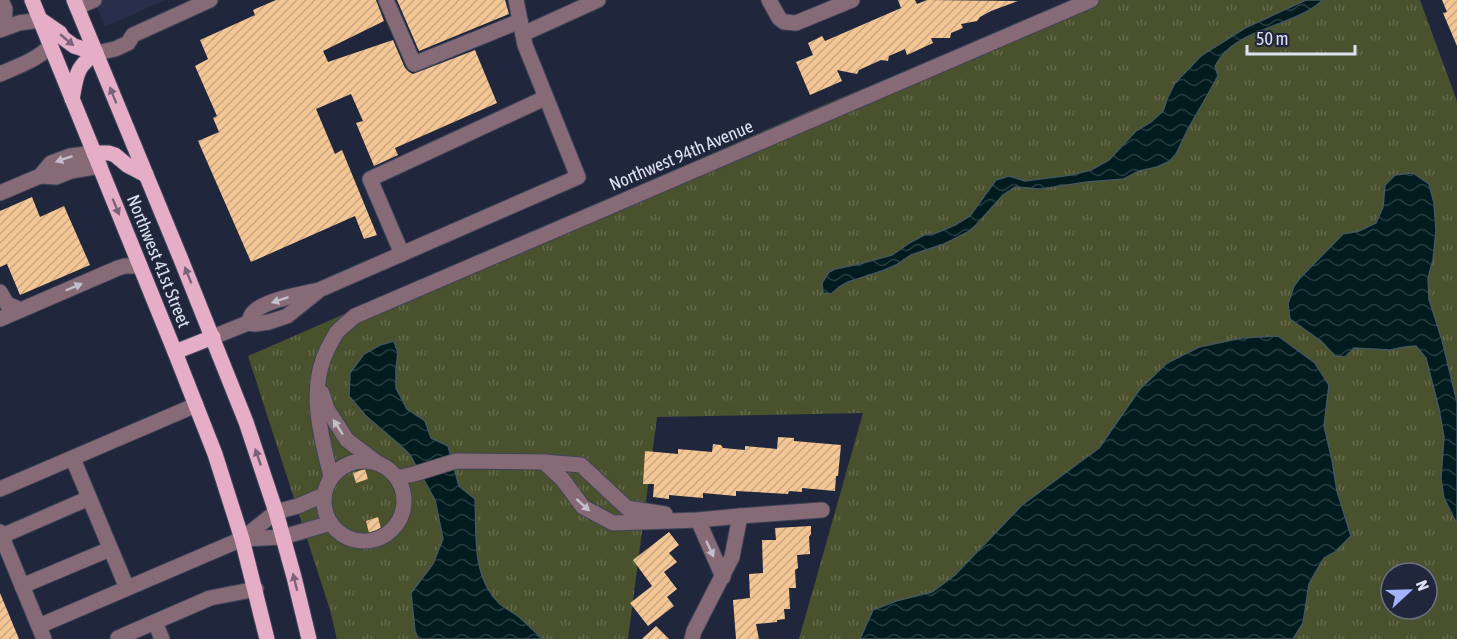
<svg xmlns="http://www.w3.org/2000/svg" width="1457" height="639" font-family="'Asap Condensed',sans-serif">
	<style>
		.built { fill: #282f4b }
		.grass { fill: url(#grass-tufts); fill-rule: evenodd }
		.water { fill: url(#water-waves); stroke: #43575d; stroke-width: 1.5 }
		.building { fill: url(#building-hatch) }
		.lines { fill: none; stroke-linecap: round; stroke-linejoin: round }
		.minor-casing { stroke: #3e4459; stroke-width: 17 }
		.major-casing { stroke: #3e4459; stroke-width: 17 }
		.minor { stroke: #866b76; stroke-width: 15 }
		.major { stroke: #e6aec6; stroke-width: 15 }
		.oneway { fill: #79637a }
		.oneway2 { fill: #c3becc }
		.labels { text-anchor: middle; dominant-baseline: central; stroke-width: 6; stroke-linejoin: round; paint-order: stroke }
		.street-label { font-size: 18px; fill: #dde2f1; stroke: #20263c }
	</style>
	<defs>
		<pattern id="grass-tufts" width="24" height="20" patternUnits="userSpaceOnUse" patternTransform="scale(1.5)"><rect width="24" height="20" fill="#4a512d"/><path d="M3 7l-1-3M5 7V3M7 7l1-3M15 17l-1-3M17 17v-4M19 17l1-3" fill="none" stroke="#646a4c"/></pattern>
		<pattern id="water-waves" width="16" height="10" patternUnits="userSpaceOnUse" patternTransform="scale(1.5)"><rect width="16" height="10" fill="#011b1e"/><path d="M0 5q4-4 8 0t8 0" fill="none" stroke="#263c3f"/></pattern>
		<pattern id="building-hatch" width="6" height="6" patternUnits="userSpaceOnUse" patternTransform="scale(1.5)"><rect width="6" height="6" fill="#f4c694"/><path d="M-1 1l2-2M0 6l6-6M5 7l2-2" fill="none" stroke="#c8a681"/></pattern>
	</defs>
	<rect width="100%" height="100%" fill="#20263c"/>
	<polygon class="built" points="94,0 165,0 105,27"/>
	<path class="grass" d="M1077,0H1420L1457,101V639H799L863,413L657,417L628,639H337L330,610L248,356L809,111ZM1391,573H1427V609H1391Z"/>
	<g class="water">
		<path d="M1306,0H1323C1293,28 1235,27 1215,66L1218,76L1203,103L1189,127L1176,154L1170,161L1157,167L1139,171L1124,179L1087,182L1040,189L1015,187L1003,195L976,225L968,232L944,244L911,255L896,265L882,271L848,282L839,287L831,294L823,293L822,283L829,272L835,269L859,264L892,255L911,242L924,235L936,233L955,225L970,216L996,180L1009,176L1025,181L1071,175L1091,170L1109,160L1136,131L1151,122L1163,111L1167,99L1175,83L1202,55L1245,28Z"/>
		<polygon points="1413,173 1429,184 1434,203 1436,231 1433,260 1428,278 1429,299 1442,340 1457,402 1457,524 1444,498 1441,478 1444,437 1439,409 1426,358 1416,346 1405,347 1390,350 1354,348 1345,357 1335,356 1321,341 1290,319 1288,304 1294,286 1300,278 1343,234 1359,231 1376,223 1383,207 1385,185 1395,175"/>
		<polygon points="1278,336 1315,363 1329,385 1324,426 1332,460 1337,491 1351,536 1335,552 1324,558 1315,573 1309,584 1303,623 1293,639 860,639 873,610 896,601 932,592 955,575 1022,505 1099,448 1140,389 1167,363 1199,347 1242,338"/>
		<path d="M394,341L398,353L396,368V388L407,409L425,421L431,438L448,446L459,486L475,499C477,535 471,577 500,604C506,609 513,612 519,617C527,624 535,632 543,639H418L415,631L411,593L433,564L443,539L435,500L410,455L400,445L366,416L349,396L350,373L364,354L380,345Z"/>
	</g>
	<g class="building">
		<polygon points="276,0 376,0 384,21 323,51 328,62 393,40 405,68 409,72 413,74 475,50 497,103 395,148 398,155 374,166 356,123 363,121 351,94 316,109 335,154 342,150 377,235 364,239 355,216 251,262 198,141 219,132 213,118 217,116 195,66 208,59 200,40 255,15 253,10"/>
		<polygon points="397,0 505,0 509,14 419,51"/>
		<polygon points="898,0 915,0 917,4 927,0 1018,1 991,11 980,17 977,21 961,24 963,28 951,33 950,38 931,38 933,43 907,55 905,49 889,56 888,61 881,60 859,70 857,74 837,70 842,81 810,95 796,62 813,55 808,43 822,36 825,41 901,8"/>
		<polygon points="1442,0 1457,0 1457,46 1443,13 1447,12"/>
		<polygon points="32,197 40,217 64,206 90,265 20,295 7,264 0,267 0,211"/>
		<polygon points="778,437 794,438 794,441 841,445 838,476 836,476 835,491 802,488 802,492 789,491 788,494 736,491 736,496 703,493 703,498 669,495 669,499 653,497 654,484 643,484 645,451 678,454 678,449 712,452 713,444 721,445 723,448 745,450 745,446 777,449"/>
		<polygon points="365,469 368,479 356,483 353,473"/>
		<polygon points="378,517 381,529 369,533 366,521"/>
		<polygon points="811,526 811,534 809,537 810,554 797,555 798,568 795,570 796,588 789,588 790,609 784,609 785,619 777,620 777,622 756,624 759,639 736,639 733,600 750,598 749,574 763,573 762,540 776,540 775,528"/>
		<polygon points="669,532 679,545 669,553 677,562 664,572 677,589 667,597 674,606 648,626 630,603 652,586 633,560"/>
		<polygon points="0,593 19,639 0,639"/>
		<polygon points="656,626 669,639 642,639"/>
	</g>
	<g class="lines">
		<defs>
			<g id="minor">
				<polyline points="1,0 5,9 4,28"/>
				<polyline points="386,0 414,64 520,21"/>
				<polyline points="769,0 779,18 784,22 796,23 852,0"/>
				<polyline points="77,7 94,0"/>
				<polyline points="0,30 19,23 40,20"/>
				<polyline points="523,34 598,0"/>
				<polyline points="96,53 115,49 128,43 133,35 210,0"/>
				<path d="M0,74C19,66 36,60 51,46"/>
				<polyline points="40,176 56,177 71,171 100,166"/>
				<polyline points="0,193 40,176 51,163 70,156 94,153"/>
				<polyline points="402,254 370,179 545,98"/>
				<polyline points="0,292 7,304 21,310"/>
				<polyline points="0,319 118,268 125,266 140,266"/>
				<path d="M248,323C250,320 250,317 252,314C262,300 303,294 319,290L578,177L525,45L516,0"/>
				<polyline points="213,337 248,323 255,324 269,322 287,316 317,292"/>
				<polyline points="322,393 327,409 347,440 376,462"/>
				<polyline points="73,459 127,588"/>
				<circle cx="364" cy="501" r="40"/>
				<polyline points="544,462 563,480 583,507 613,523 698,520 740,516 732,557 694,631 692,639"/>
				<path d="M331,477C321,435 307,389 328,348C331,343 334,336 337,332C343,326 349,321 355,316L1091,0"/>
				<polyline points="397,478 414,474 456,461 544,462 581,465 627,508 665,514"/>
				<polyline points="0,489 196,405"/>
				<polyline points="740,516 822,510"/>
				<polyline points="698,520 723,577"/>
				<polyline points="0,532 44,639"/>
				<polyline points="2,536 89,498"/>
				<polyline points="242,539 276,512 298,506 324,495"/>
				<polyline points="22,586 110,549"/>
				<polyline points="155,622 162,639"/>
				<polyline points="39,626 242,539 283,537 331,523"/>
				<polyline points="119,639 118,638 210,598 256,589"/>
			</g>
			<g id="major">
				<polyline points="32,0 175,352 215,454 242,539 267,639"/>
				<polyline points="74,0 180,257 246,422 276,512 294,577 309,639"/>
				<polyline points="41,20 60,33 63,38 74,46 96,53"/>
				<path d="M72,99C77,75 75,68 96,53"/>
				<polyline points="94,153 109,153 115,155 127,165 146,175"/>
				<polyline points="175,352 213,337"/>
			</g>
		</defs>
		<use href="#minor" class="minor-casing"/>
		<use href="#major" class="major-casing"/>
		<use href="#minor" class="minor"/>
		<use href="#major" class="major"/>
	</g>
	<defs><path id="oneway-solid" d="M-6-.8H1V-3.2L6.5 0L1 3.2V.8H-6Z" transform="scale(1.5)"/></defs>
	<g class="oneway">
		<use href="#oneway-solid" transform="translate(67 40) rotate(40)"/>
		<use href="#oneway-solid" transform="translate(113 95) rotate(-112)"/>
		<use href="#oneway-solid" transform="translate(116 207) rotate(68)"/>
		<use href="#oneway-solid" transform="translate(188 275) rotate(-112)"/>
		<use href="#oneway-solid" transform="translate(258 457) rotate(-109)"/>
		<use href="#oneway-solid" transform="translate(295 582) rotate(-104)"/>
	</g>
	<g class="oneway2">
		<use href="#oneway-solid" transform="translate(64 159) rotate(161)"/>
		<use href="#oneway-solid" transform="translate(74 287) rotate(-23)"/>
		<use href="#oneway-solid" transform="translate(280 300) rotate(162)"/>
		<use href="#oneway-solid" transform="translate(338 427) rotate(-123)"/>
		<use href="#oneway-solid" transform="translate(583 505) rotate(42)"/>
		<use href="#oneway-solid" transform="translate(710 549) rotate(65)"/>
	</g>
	<g class="labels">
		<g class="street-label">
			<text transform="translate(681 155) rotate(-23)">Northwest 94th Avenue</text>
			<text transform="translate(159 261) rotate(68)">Northwest 41st Street</text>
		</g>
	</g>
	<g transform="translate(1409 591) rotate(68)"><circle r="28" fill="#20263c" stroke="#6c7184" stroke-width="1.5"/>
	<path d="M0-4.5L10 22L0 15L-10 22Z" fill="#a3b2fd"/>
	<text y="-9" font-size="16" font-weight="bold" text-anchor="middle" fill="#dde2f1">N</text>
	</g>
	<path d="M1247 45v9h108v-9" fill="none" stroke="#dde2f1" stroke-width="3"/>
	<text x="1256" y="45" font-size="18" fill="#dde2f1" stroke="#20263c" stroke-width="4.5" paint-order="stroke">50 m</text>
</svg>
